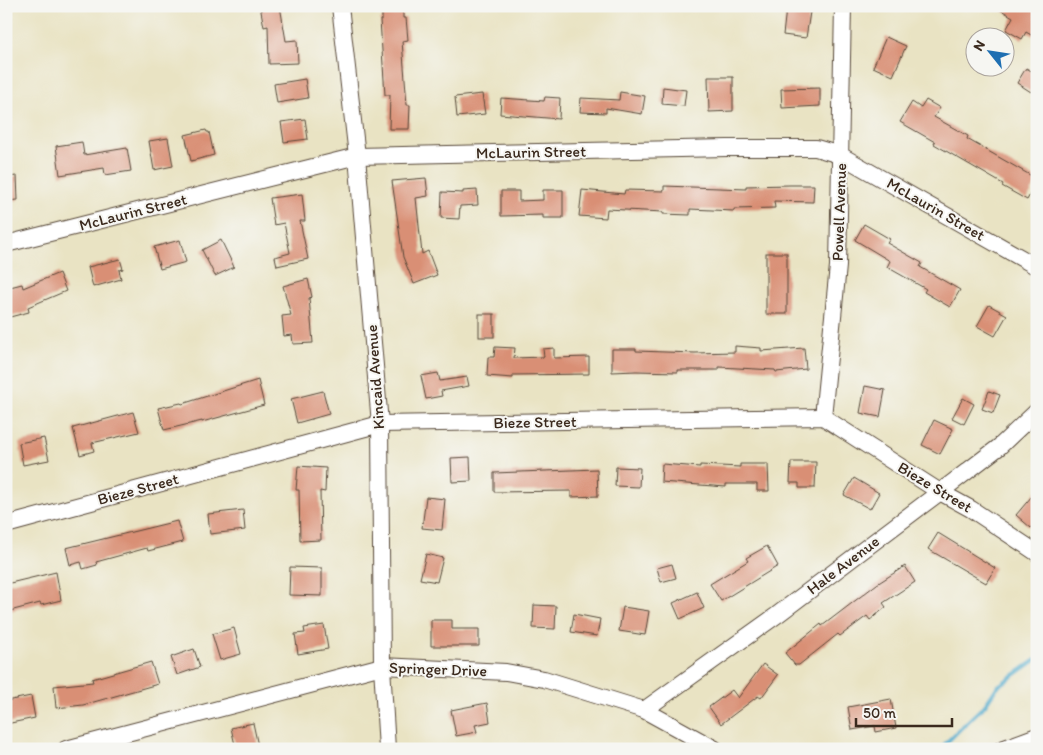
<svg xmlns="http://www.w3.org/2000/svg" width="1043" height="755" font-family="Itim,sans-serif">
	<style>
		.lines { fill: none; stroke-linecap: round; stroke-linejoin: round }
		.stream { stroke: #4aa7c9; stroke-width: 4 }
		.building { fill: #d98f75 }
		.minor-casing { stroke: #554637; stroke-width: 18 }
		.minor { stroke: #fff; stroke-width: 16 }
		.labels { text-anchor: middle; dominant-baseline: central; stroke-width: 4; stroke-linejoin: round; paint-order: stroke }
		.street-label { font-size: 16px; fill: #3b2a1e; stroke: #f6f6f2 }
	</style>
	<rect width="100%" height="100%" fill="#f6f6f2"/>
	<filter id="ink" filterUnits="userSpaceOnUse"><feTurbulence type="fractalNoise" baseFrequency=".02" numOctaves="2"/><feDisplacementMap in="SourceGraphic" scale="10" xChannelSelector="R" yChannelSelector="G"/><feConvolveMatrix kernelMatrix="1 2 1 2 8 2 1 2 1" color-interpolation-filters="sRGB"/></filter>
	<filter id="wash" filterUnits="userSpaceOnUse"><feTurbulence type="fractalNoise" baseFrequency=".0096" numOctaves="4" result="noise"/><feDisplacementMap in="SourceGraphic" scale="20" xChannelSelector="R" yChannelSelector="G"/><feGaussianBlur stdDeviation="1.12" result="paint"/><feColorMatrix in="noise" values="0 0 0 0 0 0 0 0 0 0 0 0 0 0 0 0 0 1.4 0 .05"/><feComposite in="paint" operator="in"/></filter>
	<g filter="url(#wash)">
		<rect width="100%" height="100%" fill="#e9e3c3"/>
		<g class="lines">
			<polyline class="stream" points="936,749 942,747 962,727 985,705 997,687 1037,659"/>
		</g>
		<g id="blocks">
			<g class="building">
				<polygon points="260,6 280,6 286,41 297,40 298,63 269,64 268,26 264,27"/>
				<polygon points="382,6 403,6 403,18 406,18 408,40 402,41 407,105 410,105 409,129 389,129 390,95 385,95 380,20 382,20"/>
				<polygon points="994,6 1032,6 1037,9 1037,31 1033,36 1026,32 1022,39 1006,30 1013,17"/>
				<polygon points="786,9 810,12 806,38 783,35"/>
				<polygon points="886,37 906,46 893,76 873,67"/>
				<polygon points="1026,68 1037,74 1037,82 1031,92 1017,83"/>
				<polygon points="708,77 733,77 733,111 709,112"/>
				<polygon points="305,79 308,98 277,103 274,84"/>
				<polygon points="663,87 686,90 684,106 662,104"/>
				<polygon points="820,88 820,106 782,108 781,89"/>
				<polygon points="620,92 645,96 642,114 606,108 606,113 580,112 581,98 619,100"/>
				<polygon points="482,94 485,114 457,117 455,97"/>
				<polygon points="545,97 560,98 559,119 500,114 501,98 544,101"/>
				<polygon points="926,100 940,108 934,117 968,136 967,139 1037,179 1037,182 1027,200 1002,186 1003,184 934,144 935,142 900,122 912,102 921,108"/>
				<polygon points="305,119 308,139 284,142 281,122"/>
				<polygon points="206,130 207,132 209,132 214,155 191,161 185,135"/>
				<polygon points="168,138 173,166 154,170 149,141"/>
				<polygon points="82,142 84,155 127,148 131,171 105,175 104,168 60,175 56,146"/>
				<polygon points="17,176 18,200 6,201 6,177"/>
				<polygon points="426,178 428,196 416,198 422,254 428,251 437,275 414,284 403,257 392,181"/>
				<polygon points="790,185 814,185 813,202 774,201 775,208 734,209 734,211 690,209 690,215 663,214 663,212 607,209 606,218 579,216 582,190 624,194 625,190 664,191 664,186 746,189 746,186"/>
				<polygon points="477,190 478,205 460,206 459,219 441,218 442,192 463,193 463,191"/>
				<polygon points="543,190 563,190 563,218 543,218 543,215 501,216 501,191 519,191 519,201 543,200"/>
				<polygon points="302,194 305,221 300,221 308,259 277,266 275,257 290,253 284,223 274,225 270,198"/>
				<polygon points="864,224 890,239 887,243 922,263 920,267 960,290 950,307 924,292 926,289 887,267 890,261 855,240"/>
				<polygon points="180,240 186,262 160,269 154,247"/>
				<polygon points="221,240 234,267 215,276 202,250"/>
				<rect x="766" y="253" width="21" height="61"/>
				<polygon points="120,259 123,269 119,270 121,279 93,287 88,267"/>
				<polygon points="59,273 66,291 28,307 29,312 10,317 9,311 6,311 6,288 22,284 23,288"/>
				<polygon points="308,279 312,297 309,298 313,343 293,344 292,335 284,336 282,316 291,315 283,286"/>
				<polygon points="989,305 1007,315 995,336 977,326"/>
				<rect x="479" y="314" width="15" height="23"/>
				<polygon points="735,346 761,348 761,351 804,348 806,369 776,372 775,370 719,367 719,370 678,370 678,372 636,371 612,372 612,349 636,349 636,351 695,353 735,352"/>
				<polygon points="495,347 515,348 514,358 544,357 543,349 554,348 554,358 589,357 589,374 513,375 513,378 487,376 488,357 494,357"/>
				<polygon points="438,373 440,381 467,377 469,386 441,391 442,396 426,399 421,376"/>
				<polygon points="258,380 264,405 202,422 202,421 164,430 158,408 181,403 182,404"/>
				<polygon points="865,386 885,390 880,417 860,413"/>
				<polygon points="323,391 329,414 297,423 291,399"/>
				<polygon points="989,391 1000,395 993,413 982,409"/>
				<polygon points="963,398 974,404 964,424 952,418"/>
				<polygon points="133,412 139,432 92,443 94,451 80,455 73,428"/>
				<polygon points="934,420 953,429 940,454 922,445"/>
				<polygon points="44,438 49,460 23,465 19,443"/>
				<polygon points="470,457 471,481 452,482 451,458"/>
				<polygon points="791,462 816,462 815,488 799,488 799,483 790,483"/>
				<polygon points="662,464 700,467 700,465 740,467 740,464 768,464 769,491 757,491 757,484 726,484 726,487 661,482"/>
				<polygon points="298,466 326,468 325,492 320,491 321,540 300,541 299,490 296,490"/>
				<polygon points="616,467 640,468 639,487 615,486"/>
				<polygon points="597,469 598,496 571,497 571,491 494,492 494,473"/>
				<polygon points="854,478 879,493 870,509 844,495"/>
				<polygon points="1037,490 1037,521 1031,528 1016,515"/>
				<polygon points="426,497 445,499 442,530 422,528"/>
				<polygon points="243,510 245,530 210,534 208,514"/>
				<polygon points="177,521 183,542 148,551 147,548 96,562 97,565 83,569 81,562 70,565 66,548"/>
				<polygon points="938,533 995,568 986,583 928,549"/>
				<polygon points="767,546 778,566 721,601 710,584 748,561 746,558"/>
				<polygon points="426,554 443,558 437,582 420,579"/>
				<polygon points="672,564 676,578 661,582 657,568"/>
				<polygon points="905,566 915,582 883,603 886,607 870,620 867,616 840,636 838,634 799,665 795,665 785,653 821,624 822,626 877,584"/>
				<polygon points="290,567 322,568 322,596 289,595"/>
				<polygon points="56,572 61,600 41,605 40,603 6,612 6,584"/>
				<polygon points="697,592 704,608 680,619 673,603"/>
				<polygon points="534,605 556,606 555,629 533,628"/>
				<polygon points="623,607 649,611 645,635 619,631"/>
				<polygon points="574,614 600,619 597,636 571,632"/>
				<polygon points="431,620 452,620 452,629 479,629 479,646 431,646"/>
				<polygon points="324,625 328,649 298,654 295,634 305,633 304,628"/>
				<polygon points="234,628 241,654 220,660 212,634"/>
				<polygon points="194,649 200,667 177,675 171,657"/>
				<polygon points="151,662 158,684 83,705 56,708 54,686 93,682 92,679"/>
				<polygon points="763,664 778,675 761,698 758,696 721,724 709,707 732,690 738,698"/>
				<polygon points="31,696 35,718 6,724 6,701"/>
				<polygon points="891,699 896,728 876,732 875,726 852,730 848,707"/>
				<polygon points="487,703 490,722 475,725 477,732 456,736 451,710"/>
				<polygon points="253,723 258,746 236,749 231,728"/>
			</g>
		</g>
	</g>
	<g filter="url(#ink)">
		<use href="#blocks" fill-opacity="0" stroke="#554637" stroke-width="1"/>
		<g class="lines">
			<defs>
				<g id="minor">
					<polyline points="340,6 357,156 380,424 382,666 387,749"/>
					<polyline points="6,244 357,156 727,148 816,148 840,155 1037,267"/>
					<polyline points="823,417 838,266 843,6"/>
					<polyline points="6,525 380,424 823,417 940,492 971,509 1037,553"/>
					<polyline points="644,710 777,615 940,492 999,447 1037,411"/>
					<polyline points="66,749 382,666 506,672 544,679 644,710 715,749"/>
					<polyline points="1002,749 1037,736"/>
				</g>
			</defs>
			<use href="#minor" class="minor-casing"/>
			<use href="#minor" class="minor"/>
		</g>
	</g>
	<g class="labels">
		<g class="street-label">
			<text transform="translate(531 152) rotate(-1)">McLaurin Street</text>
			<text transform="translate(936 209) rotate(30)">McLaurin Street</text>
			<text transform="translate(133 212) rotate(-14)">McLaurin Street</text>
			<text transform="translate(839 212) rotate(-88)">Powell Avenue</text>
			<text transform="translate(375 377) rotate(-94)">Kincaid Avenue</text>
			<text transform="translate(535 422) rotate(-1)">Bieze Street</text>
			<text transform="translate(935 487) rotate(31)">Bieze Street</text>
			<text transform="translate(138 489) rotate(-15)">Bieze Street</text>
			<text transform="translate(843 565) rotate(-37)">Hale Avenue</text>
			<text transform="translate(438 669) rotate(2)">Springer Drive</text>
		</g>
	</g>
	<rect width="1043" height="755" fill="none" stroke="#f6f6f2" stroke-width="25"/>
	<g transform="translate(990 52) rotate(300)"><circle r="24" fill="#f6f6f2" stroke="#aba49d"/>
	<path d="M0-4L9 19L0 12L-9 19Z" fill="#1f6fb2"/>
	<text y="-8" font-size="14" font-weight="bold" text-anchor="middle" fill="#3b2a1e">N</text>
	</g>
	<path d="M856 718v8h96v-8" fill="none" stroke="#3b2a1e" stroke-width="2.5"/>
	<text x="863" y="718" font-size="15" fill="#3b2a1e" stroke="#f6f6f2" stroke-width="4" paint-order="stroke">50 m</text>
</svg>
